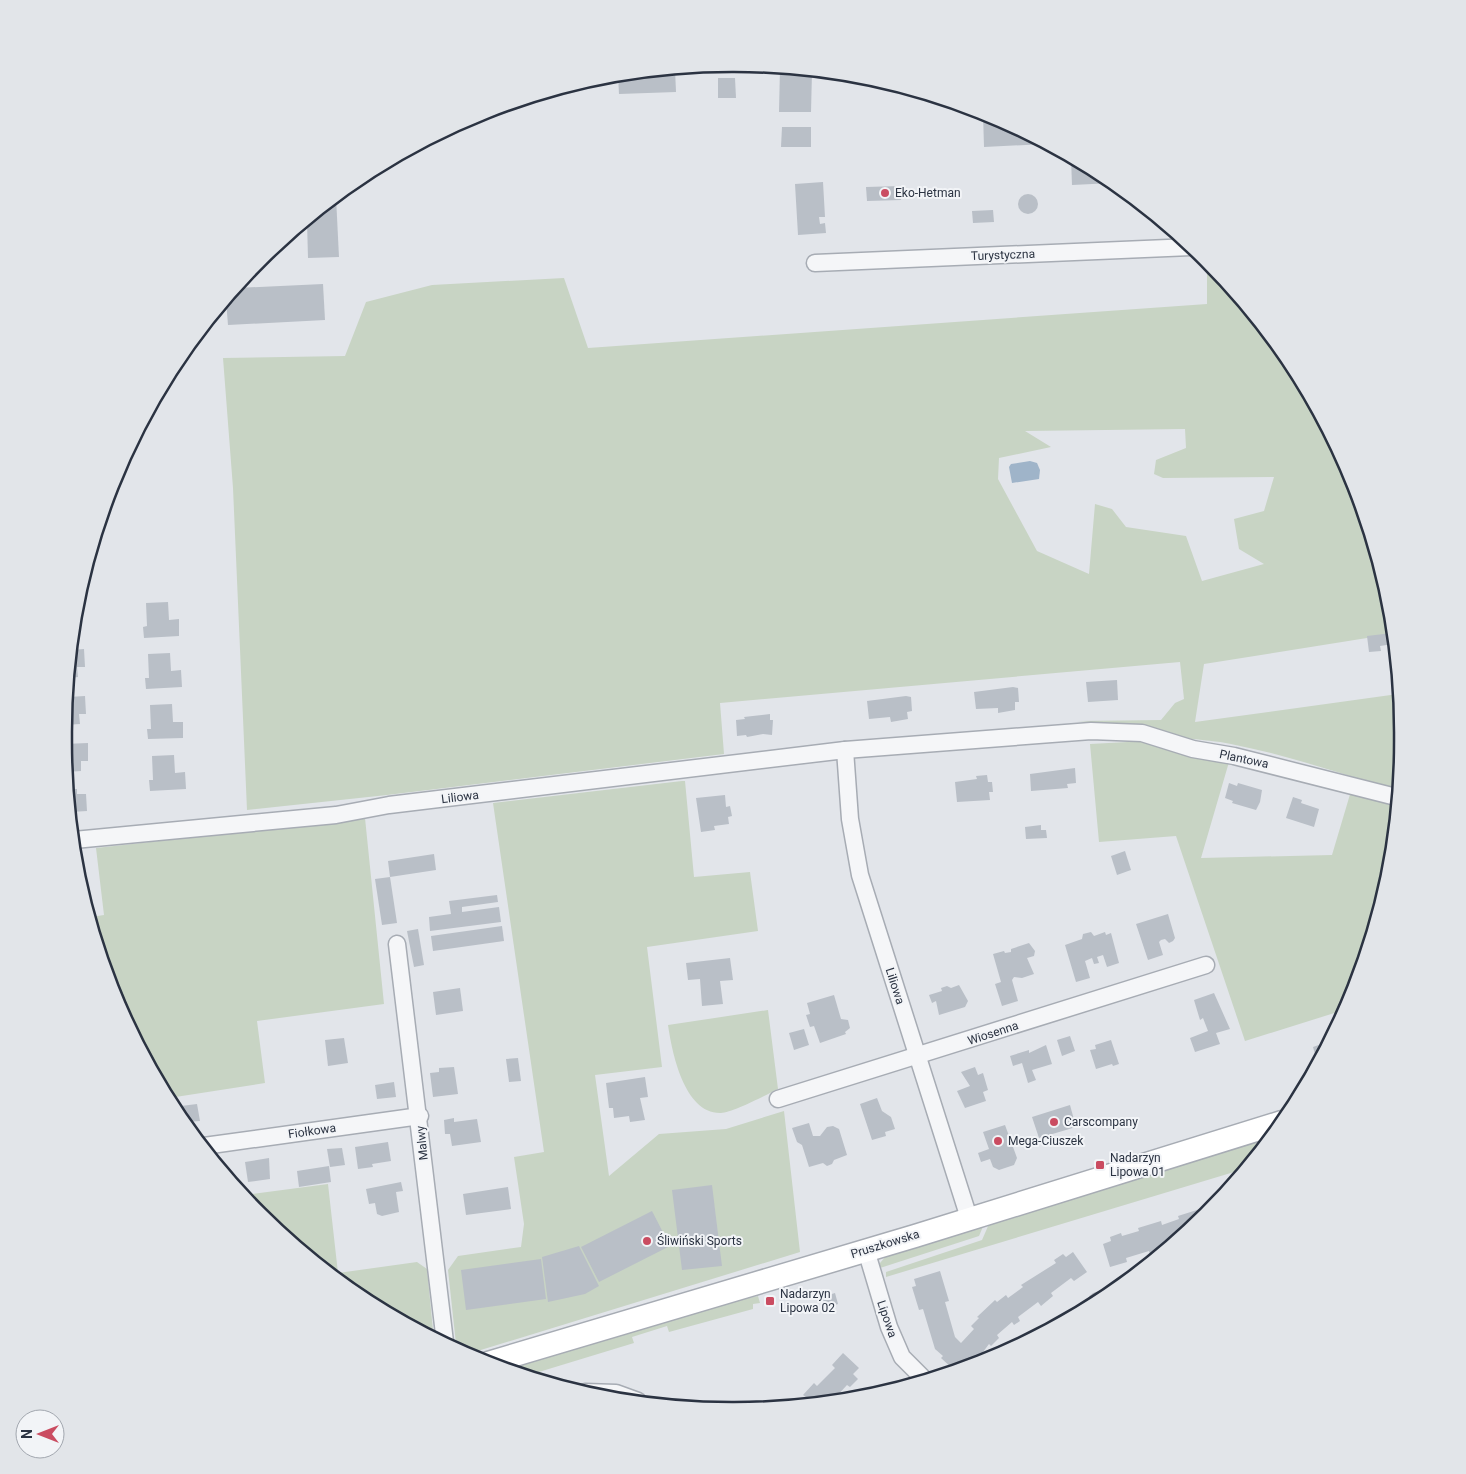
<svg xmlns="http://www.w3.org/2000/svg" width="1466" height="1474" font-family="Roboto,sans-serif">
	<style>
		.green { fill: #c8d4c4; fill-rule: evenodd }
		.water { fill: #9fb4c9 }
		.building { fill: #b9bfc7 }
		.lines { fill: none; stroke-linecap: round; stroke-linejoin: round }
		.street-casing { stroke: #a7acb4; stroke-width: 19 }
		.secondary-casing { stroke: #a7acb4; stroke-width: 25 }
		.street { stroke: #f5f6f8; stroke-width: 16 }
		.secondary { stroke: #fff; stroke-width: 22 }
		.poi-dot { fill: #ca4c61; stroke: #f2f4f7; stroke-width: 2 }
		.labels { text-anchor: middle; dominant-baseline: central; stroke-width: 4; stroke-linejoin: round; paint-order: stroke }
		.poi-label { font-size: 12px; fill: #2b3342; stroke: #f2f4f7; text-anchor: start }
		.street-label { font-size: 12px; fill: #2b3342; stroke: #f2f4f7 }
		.rim { fill: none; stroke: #2b3342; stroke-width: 2.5 }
	</style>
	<rect width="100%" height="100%" fill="#e2e5ea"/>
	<g class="green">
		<path d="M1207,260L1289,361L1351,477L1389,602L1392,634L1204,664L1195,722L1398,694L1402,733L1397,790C1342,774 1287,755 1231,744C1203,738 1172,741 1146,726L1077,721L1161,720L1175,703L1184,699L1180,662L720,703L724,754L387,795L247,810L233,488L223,358L345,356L366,302L432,285L564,278L588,348L1207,304ZM1185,429L1186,448L1156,460L1154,474L1163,478L1274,477L1264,511L1234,519L1239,549L1264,564L1202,581L1186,536L1126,527L1112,509L1095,504L1089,574L1037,551L998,479L999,458L1051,447L1025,431Z"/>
		<polygon points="1146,741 1229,762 1201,858 1332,855 1351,791 1396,804 1389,871 1351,997 1344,1010 1245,1041 1176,836 1099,842 1090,744"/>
		<polygon points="682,781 685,781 694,877 750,872 758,931 647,947 662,1067 595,1075 609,1176 659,1134 726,1129 784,1111 800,1252 471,1353 456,1344 448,1270 458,1256 521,1247 524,1224 514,1157 544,1152 493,803"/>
		<polygon points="365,818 384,1004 257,1021 265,1083 169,1098 115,997 91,917 104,915 96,848"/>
		<path d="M768,1010L778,1089C766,1095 732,1113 721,1113C684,1114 672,1052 668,1025Z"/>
		<polygon points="1269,1138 1244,1169 886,1277 886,1272 982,1240 989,1224"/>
		<polygon points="328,1184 338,1273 417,1262 427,1269 433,1330 431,1333 361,1298 260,1214 244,1195"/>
		<polygon points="985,1222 979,1236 880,1268 880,1263 887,1255"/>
		<polygon points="758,1296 760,1303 753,1304 753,1309 669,1332 667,1326 632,1337 634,1343 529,1375 504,1367 661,1318"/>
	</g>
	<polygon class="water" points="1030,461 1037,463 1040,470 1039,479 1012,483 1009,467 1011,464"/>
	<g class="building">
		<polygon points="780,68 812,72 811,112 779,112"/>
		<polygon points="675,69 676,92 619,94 618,75"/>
		<polygon points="718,78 735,78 736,98 718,98"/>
		<polygon points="983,113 989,115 1045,144 984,147"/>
		<polygon points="782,127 811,127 811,147 781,147"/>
		<polygon points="1071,158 1105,176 1113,183 1072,185"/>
		<polygon points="823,182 825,217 819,217 820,224 825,223 826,233 798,235 795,184"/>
		<polygon points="900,186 901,200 867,201 866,187"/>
		<circle cx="1028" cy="204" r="10"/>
		<polygon points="336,197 339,257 308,258 307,221"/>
		<polygon points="993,210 994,222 973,223 972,211"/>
		<polygon points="323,284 325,320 228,325 226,300 237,288"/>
		<polygon points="168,602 169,620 179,619 179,636 144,638 143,627 147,626 146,603"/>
		<polygon points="1392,633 1393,644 1380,646 1381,651 1369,652 1367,636"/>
		<polygon points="84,649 85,667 77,667 78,677 70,678 72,650"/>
		<polygon points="170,653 171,671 181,670 182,687 146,689 145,678 149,678 148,654"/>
		<polygon points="1117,680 1118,700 1088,702 1086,682"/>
		<polygon points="1013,687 1018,688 1019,702 1015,702 1015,710 998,713 998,708 976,709 974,692"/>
		<polygon points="85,696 86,714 79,714 80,724 65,725 68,697"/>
		<polygon points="906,696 911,697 912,711 907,712 908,719 891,722 890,717 869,719 867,701"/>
		<polygon points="172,704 173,722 183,722 183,738 148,739 147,729 151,729 150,705"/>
		<polygon points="770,714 770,720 773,720 772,735 763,734 747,737 746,735 737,736 736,720 745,719 744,717"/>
		<polygon points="88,743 88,761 81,761 81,771 67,772 64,744"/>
		<polygon points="174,755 175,773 185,772 186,789 150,791 149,780 153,780 152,756"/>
		<polygon points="1075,768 1076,783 1067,784 1068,788 1031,791 1030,774"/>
		<polygon points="987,775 988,782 992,782 993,792 989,792 990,800 957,802 955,782 977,779 976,776"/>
		<polygon points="1229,783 1237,786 1238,783 1262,790 1260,802 1256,810 1232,803 1233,801 1225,798"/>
		<polygon points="68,789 77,789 77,794 86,794 87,811 71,812"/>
		<polygon points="725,795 726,807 730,806 732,816 728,817 729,824 714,826 715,830 701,832 696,798"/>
		<polygon points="1293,797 1302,800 1301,803 1319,809 1314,827 1286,818"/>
		<polygon points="1041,825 1041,830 1046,830 1047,838 1026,839 1025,827"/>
		<polygon points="1125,851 1131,870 1117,875 1111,856"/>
		<polygon points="434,854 436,870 390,877 388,861"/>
		<polygon points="76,865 83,865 87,903 77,872"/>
		<polygon points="390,877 397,923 382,925 375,879"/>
		<polygon points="497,895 498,902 462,907 462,912 499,907 501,922 430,931 429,917 451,914 449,901"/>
		<polygon points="1168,914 1175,938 1173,941 1169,943 1165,939 1161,940 1159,942 1163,955 1148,960 1136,924"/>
		<polygon points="502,926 504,941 433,951 431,936"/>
		<polygon points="418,929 424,965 414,967 407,931"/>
		<polygon points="1091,932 1094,936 1105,932 1106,935 1111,933 1119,963 1107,967 1103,955 1097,957 1099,963 1094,964 1092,958 1085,961 1090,978 1076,982 1065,945 1082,939 1083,934"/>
		<polygon points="1029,943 1035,951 1034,956 1027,958 1034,974 1022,978 1014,977 1012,980 1018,1001 1002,1006 995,984 1001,982 993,954 1004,951 1005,953 1011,952 1011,949"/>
		<polygon points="730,958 733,980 720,981 723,1004 702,1006 700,979 688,980 686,963"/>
		<polygon points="959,985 968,1001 965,1007 939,1015 936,1001 932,1003 929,995 942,991 941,988 947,986 951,988"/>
		<polygon points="460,988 463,1011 436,1015 433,992"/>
		<polygon points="1214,993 1230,1029 1216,1033 1220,1044 1195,1052 1190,1038 1208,1031 1203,1018 1200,1020 1194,1000"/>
		<polygon points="834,995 841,1019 848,1020 850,1028 845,1032 846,1034 820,1043 814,1026 810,1027 806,1015 810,1014 807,1003"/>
		<polygon points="804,1029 809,1045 794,1050 789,1033"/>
		<polygon points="1070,1036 1075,1051 1062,1056 1057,1040"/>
		<polygon points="344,1038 348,1063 328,1066 325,1040"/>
		<polygon points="1111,1040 1119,1064 1113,1066 1112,1064 1096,1069 1090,1050 1096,1049 1095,1045"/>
		<polygon points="1327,1042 1317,1061 1313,1047"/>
		<polygon points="1046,1045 1052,1064 1032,1070 1036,1080 1028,1083 1022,1063 1013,1066 1010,1056 1029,1050 1029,1053"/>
		<polygon points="518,1058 521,1081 509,1082 506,1059"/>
		<polygon points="454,1067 458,1094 433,1097 430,1073 439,1072 439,1068"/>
		<polygon points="975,1067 978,1075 983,1073 988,1090 983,1092 986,1101 965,1108 957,1091 970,1086 961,1072"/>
		<polygon points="645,1077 648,1097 640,1098 645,1120 630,1122 629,1116 614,1118 613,1108 609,1108 606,1083"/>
		<polygon points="394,1082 396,1097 377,1099 375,1085"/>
		<polygon points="877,1098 882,1111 891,1117 895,1129 885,1132 886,1136 872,1140 860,1104"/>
		<polygon points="197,1104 200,1121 187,1122 188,1127 173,1107"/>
		<polygon points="1070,1105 1076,1127 1039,1138 1032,1117"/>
		<polygon points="454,1118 454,1122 477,1119 481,1142 452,1146 450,1134 445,1134 444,1120"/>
		<polygon points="809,1123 813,1136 820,1136 827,1127 833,1126 839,1129 847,1155 834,1160 832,1164 827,1166 823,1163 809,1167 802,1145 797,1142 792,1128"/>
		<polygon points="1005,1125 1017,1158 1014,1165 999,1170 993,1167 990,1159 981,1162 978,1153 989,1149 983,1132"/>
		<polygon points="388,1142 391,1161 372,1164 373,1167 358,1169 355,1147"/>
		<polygon points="342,1148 345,1165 330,1167 327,1149"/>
		<polygon points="269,1158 270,1179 248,1182 245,1162"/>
		<polygon points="329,1166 331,1182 299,1187 297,1171"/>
		<polygon points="401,1182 403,1191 396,1192 399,1212 382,1216 377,1214 375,1203 369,1204 366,1189"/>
		<polygon points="712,1185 722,1266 682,1270 672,1190"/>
		<polygon points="508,1187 511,1209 466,1215 463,1194"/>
		<polygon points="1200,1209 1201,1213 1210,1210 1170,1244 1164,1246 1162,1251 1150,1255 1149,1251 1126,1258 1127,1262 1110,1267 1103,1244 1111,1241 1110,1237 1121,1233 1122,1236 1139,1231 1138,1228 1161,1221 1162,1225 1179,1219 1178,1216"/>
		<polygon points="652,1211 670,1246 599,1282 581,1247"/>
		<polygon points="579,1246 599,1286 585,1294 548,1302 542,1257"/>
		<polygon points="1073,1252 1087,1272 1074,1281 1071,1278 1051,1293 1053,1296 1041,1306 1038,1302 1018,1317 1020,1321 1014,1325 1012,1322 997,1335 999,1338 991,1346 989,1344 974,1364 954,1370 941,1358 943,1356 935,1349 923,1309 919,1310 912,1287 916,1286 914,1279 940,1271 949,1301 945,1302 955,1337 961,1343 974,1329 971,1326 979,1318 977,1317 995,1300 997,1302 1006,1295 1008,1298 1023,1287 1021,1285 1056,1263 1054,1260 1063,1254 1066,1257"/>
		<polygon points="541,1259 546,1299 466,1310 461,1270"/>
		<polygon points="835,1293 838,1304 826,1308 822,1297"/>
		<polygon points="843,1353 859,1368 853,1374 858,1379 850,1387 847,1385 835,1398 837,1400 794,1404 800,1398 803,1401 806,1397 803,1395 814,1383 817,1386 835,1368 832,1365"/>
	</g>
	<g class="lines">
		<defs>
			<g id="street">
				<polyline points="815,263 1191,247"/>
				<polyline points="845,750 850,819 860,875 969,1218"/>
				<polyline points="74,840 336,815 389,805 845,750 1091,731 1142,733 1193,749 1234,756 1396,797"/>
				<polyline points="397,944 445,1342"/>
				<polyline points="778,1099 1206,965"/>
				<polyline points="204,1146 420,1116"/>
				<polyline points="866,1250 889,1327 902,1357 924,1379"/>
				<polyline points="1097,1302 1099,1301"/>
				<polyline points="585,1392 616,1393 638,1401"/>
			</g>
			<polyline id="secondary" points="488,1363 915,1236 1282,1122"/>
		</defs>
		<use href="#street" class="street-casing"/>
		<use href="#secondary" class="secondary-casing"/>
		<use href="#street" class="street"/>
		<use href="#secondary" class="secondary"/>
	</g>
	<g class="poi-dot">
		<circle cx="885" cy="193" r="5"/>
		<circle cx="1054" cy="1122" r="5"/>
		<circle cx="998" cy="1141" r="5"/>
		<rect x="1095" y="1160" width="10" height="10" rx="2.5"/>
		<circle cx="647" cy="1241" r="5"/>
		<rect x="765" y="1296" width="10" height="10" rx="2.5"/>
	</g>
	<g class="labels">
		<g class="poi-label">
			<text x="895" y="193">Eko-Hetman</text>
			<text x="1064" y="1122">Carscompany</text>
			<text x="1008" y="1141">Mega-Ciuszek</text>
			<text x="1110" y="1158">Nadarzyn<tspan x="1110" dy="14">Lipowa 01</tspan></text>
			<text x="657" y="1241">Śliwiński Sports</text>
			<text x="780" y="1294">Nadarzyn<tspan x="780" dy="14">Lipowa 02</tspan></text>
		</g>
		<g class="street-label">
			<text transform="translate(1003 255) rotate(-2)">Turystyczna</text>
			<text transform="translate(1244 759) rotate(12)">Plantowa</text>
			<text transform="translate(460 797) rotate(-7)">Liliowa</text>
			<text transform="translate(895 986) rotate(72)">Liliowa</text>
			<text transform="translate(993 1033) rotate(-18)">Wiosenna</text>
			<text transform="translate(312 1131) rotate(-8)">Fiołkowa</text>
			<text transform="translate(422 1143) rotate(-96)">Malwy</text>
			<text transform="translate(885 1244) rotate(-17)">Pruszkowska</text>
			<text transform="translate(887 1319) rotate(71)">Lipowa</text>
		</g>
	</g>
	<path d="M0 0H1466V1474H0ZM732 72H734A660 660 0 0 1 1394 732V742A660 660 0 0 1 734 1402H732A660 660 0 0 1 72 742V732A660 660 0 0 1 732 72Z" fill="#e2e5e9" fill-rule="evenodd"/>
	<path class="rim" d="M732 72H734A660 660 0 0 1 1394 732V742A660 660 0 0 1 734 1402H732A660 660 0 0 1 72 742V732A660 660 0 0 1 732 72Z"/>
	<g transform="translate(40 1434) rotate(270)"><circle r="24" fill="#f2f4f7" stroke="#a2a7af"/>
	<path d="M0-4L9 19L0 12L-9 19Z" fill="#ca4c61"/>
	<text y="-8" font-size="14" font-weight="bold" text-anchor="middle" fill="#2b3342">N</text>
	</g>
</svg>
